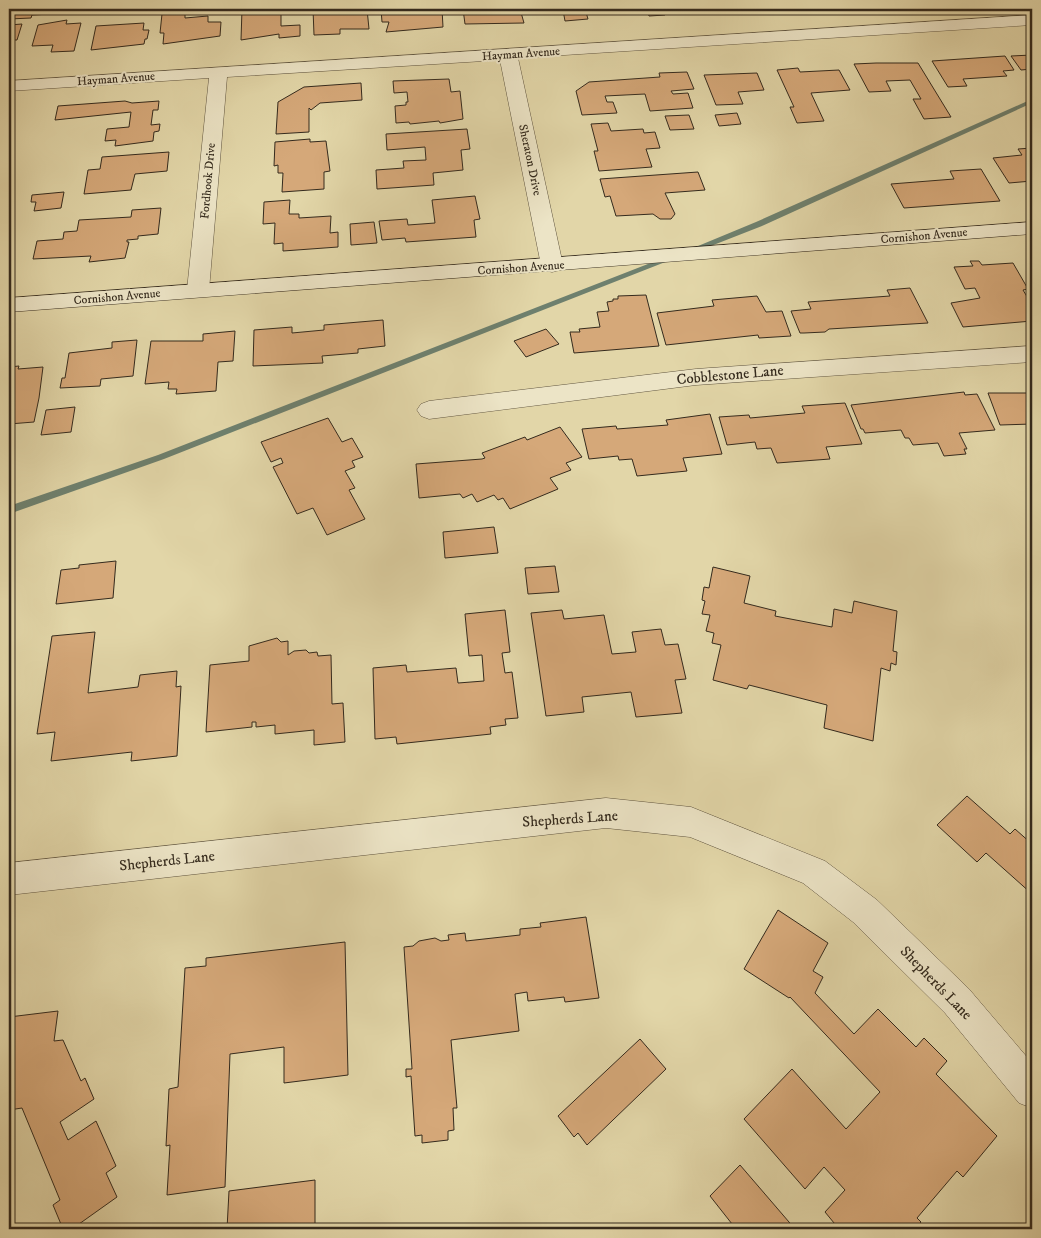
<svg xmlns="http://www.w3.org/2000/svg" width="1041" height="1238" font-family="'IM FELL DW Pica',serif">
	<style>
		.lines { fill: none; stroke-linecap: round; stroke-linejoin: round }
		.stream { fill: #6e806e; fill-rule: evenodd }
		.building { fill: #d5a879; stroke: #342a1d }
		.street-casing { stroke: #605540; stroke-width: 1 }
		.secondary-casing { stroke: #342a1d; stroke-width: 1 }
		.street { fill: #ece4c6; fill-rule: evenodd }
		.secondary { fill: #ece4c6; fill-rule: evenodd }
		.labels { text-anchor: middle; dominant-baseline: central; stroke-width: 4; stroke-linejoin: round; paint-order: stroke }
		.far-street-label { font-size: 12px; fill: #342a1d; stroke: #ece4c6 }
		.street-label { font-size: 15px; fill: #342a1d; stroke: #ece4c6 }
	</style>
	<rect width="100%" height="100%" fill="#e2d6a8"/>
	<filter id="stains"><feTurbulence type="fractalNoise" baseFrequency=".004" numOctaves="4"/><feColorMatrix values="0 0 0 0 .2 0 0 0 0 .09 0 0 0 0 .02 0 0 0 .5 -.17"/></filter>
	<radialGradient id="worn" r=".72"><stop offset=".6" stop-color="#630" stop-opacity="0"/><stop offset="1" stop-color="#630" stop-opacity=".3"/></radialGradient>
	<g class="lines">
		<g class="stream">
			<polygon points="1032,99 1032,103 762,226 693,253 690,253 686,251 756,222"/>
			<polygon points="671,255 677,255 678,257 164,459 9,514 9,506 158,455"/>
		</g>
	</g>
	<g class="building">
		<polygon points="9,9 34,9 31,18 9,19"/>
		<polygon points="34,9 54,9 52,14 32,15"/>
		<polygon points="160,9 179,9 178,14 185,14 185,18 208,16 208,22 221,22 220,36 163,44 164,33 160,33 162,14 160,14"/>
		<polygon points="203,9 230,9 230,12 203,13"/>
		<polygon points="242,9 263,9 263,12 281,11 281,26 300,25 300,36 279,38 279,34 241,40"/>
		<polygon points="313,9 367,9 369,29 340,29 340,34 314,35"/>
		<polygon points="381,9 442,9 443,27 386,32 389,22 382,22"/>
		<polygon points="463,9 520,9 524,23 465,24"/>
		<polygon points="529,9 585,9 588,19 565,21 563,10 530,13"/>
		<polygon points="613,9 663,9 665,15 649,16 648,13 615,14"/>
		<polygon points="709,9 733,9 734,11 710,12"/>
		<polygon points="67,20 66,24 81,23 74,51 51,52 53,45 32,46 38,25"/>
		<polygon points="144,23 143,30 149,30 147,39 145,39 144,44 91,50 96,26"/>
		<polygon points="22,24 17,40 13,40 9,48 9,25"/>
		<polygon points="1032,55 1032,69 1021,70 1011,56"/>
		<polygon points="1005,56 1014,70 1003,71 1007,76 963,79 967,86 948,87 932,61"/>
		<polygon points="876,63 918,63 951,117 924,119 913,99 921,99 910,80 886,81 891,91 869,92 854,64"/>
		<polygon points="798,68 800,72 839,70 850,90 811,93 824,121 797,123 790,107 794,107 777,70"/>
		<polygon points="687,72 694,89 671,91 673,94 688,93 693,108 650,111 645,94 605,96 607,102 613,102 617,113 582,115 576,91 589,82 660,77 659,73"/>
		<polygon points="757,73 764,90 738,92 743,104 716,105 704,75"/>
		<polygon points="449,79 451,92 460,91 463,119 440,123 439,121 410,124 409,122 396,123 395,106 406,105 406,102 408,102 407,92 394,93 393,81"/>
		<polygon points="361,83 362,100 320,103 311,110 309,108 309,132 276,134 278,102 304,87"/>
		<polygon points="125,101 132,103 159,101 158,110 153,110 151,125 160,124 159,131 154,132 153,141 115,146 116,140 105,141 107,129 129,127 131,112 55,120 58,106"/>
		<polygon points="737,113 741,124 719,126 715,115"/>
		<polygon points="689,115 694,129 670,130 665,116"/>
		<polygon points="608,123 611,131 643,129 644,133 655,132 660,148 646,149 652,167 599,171 594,151 598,151 591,124"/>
		<polygon points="467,129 470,149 461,150 463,170 433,173 434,185 377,189 376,170 404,168 403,161 426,160 425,147 387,150 386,134"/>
		<polygon points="310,139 310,142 326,141 330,171 324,172 324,189 282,192 283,173 278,173 278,165 274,166 275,142"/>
		<polygon points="1032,148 1032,181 1009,183 993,158 1022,155 1018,149"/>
		<polygon points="169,152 167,171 135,174 131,190 84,194 88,170 100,169 102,157"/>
		<polygon points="981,169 1000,201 904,208 891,184 954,179 950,171"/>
		<polygon points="698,172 705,190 665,193 675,214 671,219 660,219 653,214 616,216 610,196 605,197 600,179"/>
		<polygon points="64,192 61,208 34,211 36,202 31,202 32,195"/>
		<polygon points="475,196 480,219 474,220 476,237 406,242 405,238 382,240 379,221 407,219 408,225 435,223 432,200"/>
		<polygon points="290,200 289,214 299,214 299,218 331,216 330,233 338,232 338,247 283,251 283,243 274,244 275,223 263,224 264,202"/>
		<polygon points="161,208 158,234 138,236 138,239 127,240 127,242 129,242 125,258 89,262 91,256 33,259 37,241 63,239 64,232 77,231 79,220 131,217 132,210"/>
		<polygon points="374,222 377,243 351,245 350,224"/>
		<polygon points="970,261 979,261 982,265 1013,263 1028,289 1023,290 1032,305 1032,321 963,327 951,303 980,298 975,288 965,289 954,267 973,266"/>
		<polygon points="910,288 928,323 829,329 825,332 804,333 800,333 791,311 811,309 808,302 890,296 887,290"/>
		<polygon points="646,295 659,346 574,353 570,332 580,332 579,329 600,327 597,312 609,311 607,302 613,301 613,299 618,299 618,296"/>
		<polygon points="757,296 766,312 782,311 791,336 759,338 758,335 666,345 657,313 714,306 712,300"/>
		<polygon points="383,320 385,346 358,349 358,353 322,356 323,363 253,366 254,330 292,327 292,333 324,330 324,325"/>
		<polygon points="546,329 559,344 526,357 514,341"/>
		<polygon points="235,331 233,361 218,362 216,391 176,394 177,389 168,389 169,382 145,384 151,341 203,341 203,334"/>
		<polygon points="137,340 133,376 101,379 100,386 60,388 62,378 65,378 69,353 112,348 112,342"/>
		<polygon points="19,366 18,369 43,367 39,398 34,422 9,424 9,367"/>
		<polygon points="964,392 965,395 977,394 995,430 959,433 967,449 964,449 966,454 944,456 938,443 913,445 909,438 905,438 901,430 865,433 863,429 861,429 851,405"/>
		<polygon points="988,393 1032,393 1032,424 1000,425"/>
		<polygon points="845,403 862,444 826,447 830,459 777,463 771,448 757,449 755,442 727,445 719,417 749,415 750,418 805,413 802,406"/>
		<polygon points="75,407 71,432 41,435 46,410"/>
		<polygon points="710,414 722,454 683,458 687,471 637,476 632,459 619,460 618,456 589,459 582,429 616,426 617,429 668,425 666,420"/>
		<polygon points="328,418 342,442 352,438 363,457 352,461 355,467 345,471 355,488 349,490 365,519 327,535 313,508 297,514 273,467 283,463 281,458 271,462 261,442"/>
		<polygon points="560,427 582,457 566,463 571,470 550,478 558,489 510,509 503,498 498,500 494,495 477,502 472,494 463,498 460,494 419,498 416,464 482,459 485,458 482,453 525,437 527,440"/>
		<polygon points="494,527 498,553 445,558 443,532"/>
		<polygon points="116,561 113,598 56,604 61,570 79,568 79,565"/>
		<polygon points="555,566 559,592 528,594 525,568"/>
		<polygon points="713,567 750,576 744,603 776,611 775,616 832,627 834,609 852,613 854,601 897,611 893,651 897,652 896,665 891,663 890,671 881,668 873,741 824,728 827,705 749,685 747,689 713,680 721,645 712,643 714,633 706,631 710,615 702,614 705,601 702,600 704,587 709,588"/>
		<polygon points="505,610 510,652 502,653 505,673 512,672 518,718 505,719 506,725 490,727 491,734 397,744 396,737 375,739 373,668 406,665 407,672 456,668 458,683 484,681 482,655 469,656 465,614"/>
		<polygon points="562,610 564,619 604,615 612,654 636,652 632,632 661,629 665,645 678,644 686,679 675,680 682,713 636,717 631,692 582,697 584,712 546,716 531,613"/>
		<polygon points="95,632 88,693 138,687 140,675 177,671 176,687 181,686 177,756 131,761 132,752 51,761 55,732 37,734 52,636"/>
		<polygon points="277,638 281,642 288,641 288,655 294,651 306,650 309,653 317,652 318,656 331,655 332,704 343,703 345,742 314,745 314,730 275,734 275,725 256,727 256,722 252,722 252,727 206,732 210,665 249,661 249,646"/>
		<polygon points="967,796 1010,834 1015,829 1032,844 1032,894 986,853 977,862 937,825"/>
		<polygon points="778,910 828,943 813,971 823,977 815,993 854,1034 878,1009 916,1047 924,1038 947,1061 936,1074 997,1136 963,1177 957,1171 917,1218 921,1222 915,1229 839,1229 825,1212 845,1190 824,1167 805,1189 744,1119 792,1069 846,1129 880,1092 790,997 789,998 744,969"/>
		<polygon points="586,917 599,998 565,1002 564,997 528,1001 527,992 515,994 519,1031 451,1040 457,1108 453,1108 454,1130 448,1131 448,1140 422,1143 422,1135 415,1136 411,1076 406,1077 406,1069 412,1069 404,947 413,946 419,941 435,938 441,941 449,940 448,935 465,933 466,941 520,935 520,929 541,927 540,923"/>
		<polygon points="345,942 348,1075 284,1083 284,1047 230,1054 225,1187 167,1195 170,1145 166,1146 169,1089 178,1087 185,968 206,966 206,958"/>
		<polygon points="58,1011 54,1041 63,1040 81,1081 85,1078 94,1099 60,1122 68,1140 96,1121 116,1166 106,1173 117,1197 72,1229 63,1229 53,1205 60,1200 22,1108 9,1110 9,1017"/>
		<polygon points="640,1039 666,1069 587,1145 578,1133 574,1137 558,1116"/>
		<polygon points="740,1165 795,1229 736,1229 710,1196"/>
		<polygon points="315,1180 315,1229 227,1229 229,1191"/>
	</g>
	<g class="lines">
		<defs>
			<g id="street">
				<polygon points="1032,15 1032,25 518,58 563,265 560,270 552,272 544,270 541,265 500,60 227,77 209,290 206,295 198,297 190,295 187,290 209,78 9,91 9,81"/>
				<polygon points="1032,346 1032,362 696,385 429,419 421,416 417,410 421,404 429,401 696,369"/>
				<polygon points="606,798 691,807 825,861 877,900 969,989 1032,1063 1032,1108 1019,1103 945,1013 853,922 803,883 690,837 606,828 9,895 9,863"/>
			</g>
			<polygon id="secondary" points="1032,222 1032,234 9,312 9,298"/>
		</defs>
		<use href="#street" class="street-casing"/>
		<use href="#secondary" class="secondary-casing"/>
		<use href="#street" class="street"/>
		<use href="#secondary" class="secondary"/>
	</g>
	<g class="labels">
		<g class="far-street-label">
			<text transform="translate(521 54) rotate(-4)">Hayman Avenue</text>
			<text transform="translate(116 79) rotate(-4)">Hayman Avenue</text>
			<text transform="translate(530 160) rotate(78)">Sheraton Drive</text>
			<text transform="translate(208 181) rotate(-85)">Fordhook Drive</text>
			<text transform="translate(924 236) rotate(-5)">Cornishon Avenue</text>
			<text transform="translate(521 268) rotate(-4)">Cornishon Avenue</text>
			<text transform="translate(117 297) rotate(-5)">Cornishon Avenue</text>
		</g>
		<g class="street-label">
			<text transform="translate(730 375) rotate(-5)">Cobblestone Lane</text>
			<text transform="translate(570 819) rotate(-4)">Shepherds Lane</text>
			<text transform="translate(167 861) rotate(-6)">Shepherds Lane</text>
			<text transform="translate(936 983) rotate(46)">Shepherds Lane</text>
		</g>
	</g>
	<rect width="1041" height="1238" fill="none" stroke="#e2d6a8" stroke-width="30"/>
	<rect x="10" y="10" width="1021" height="1218" fill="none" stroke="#342a1d" stroke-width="2.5"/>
	<rect x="15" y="15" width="1011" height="1208" fill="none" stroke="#342a1d"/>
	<rect width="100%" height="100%" filter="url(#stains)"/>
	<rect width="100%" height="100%" fill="url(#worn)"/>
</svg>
